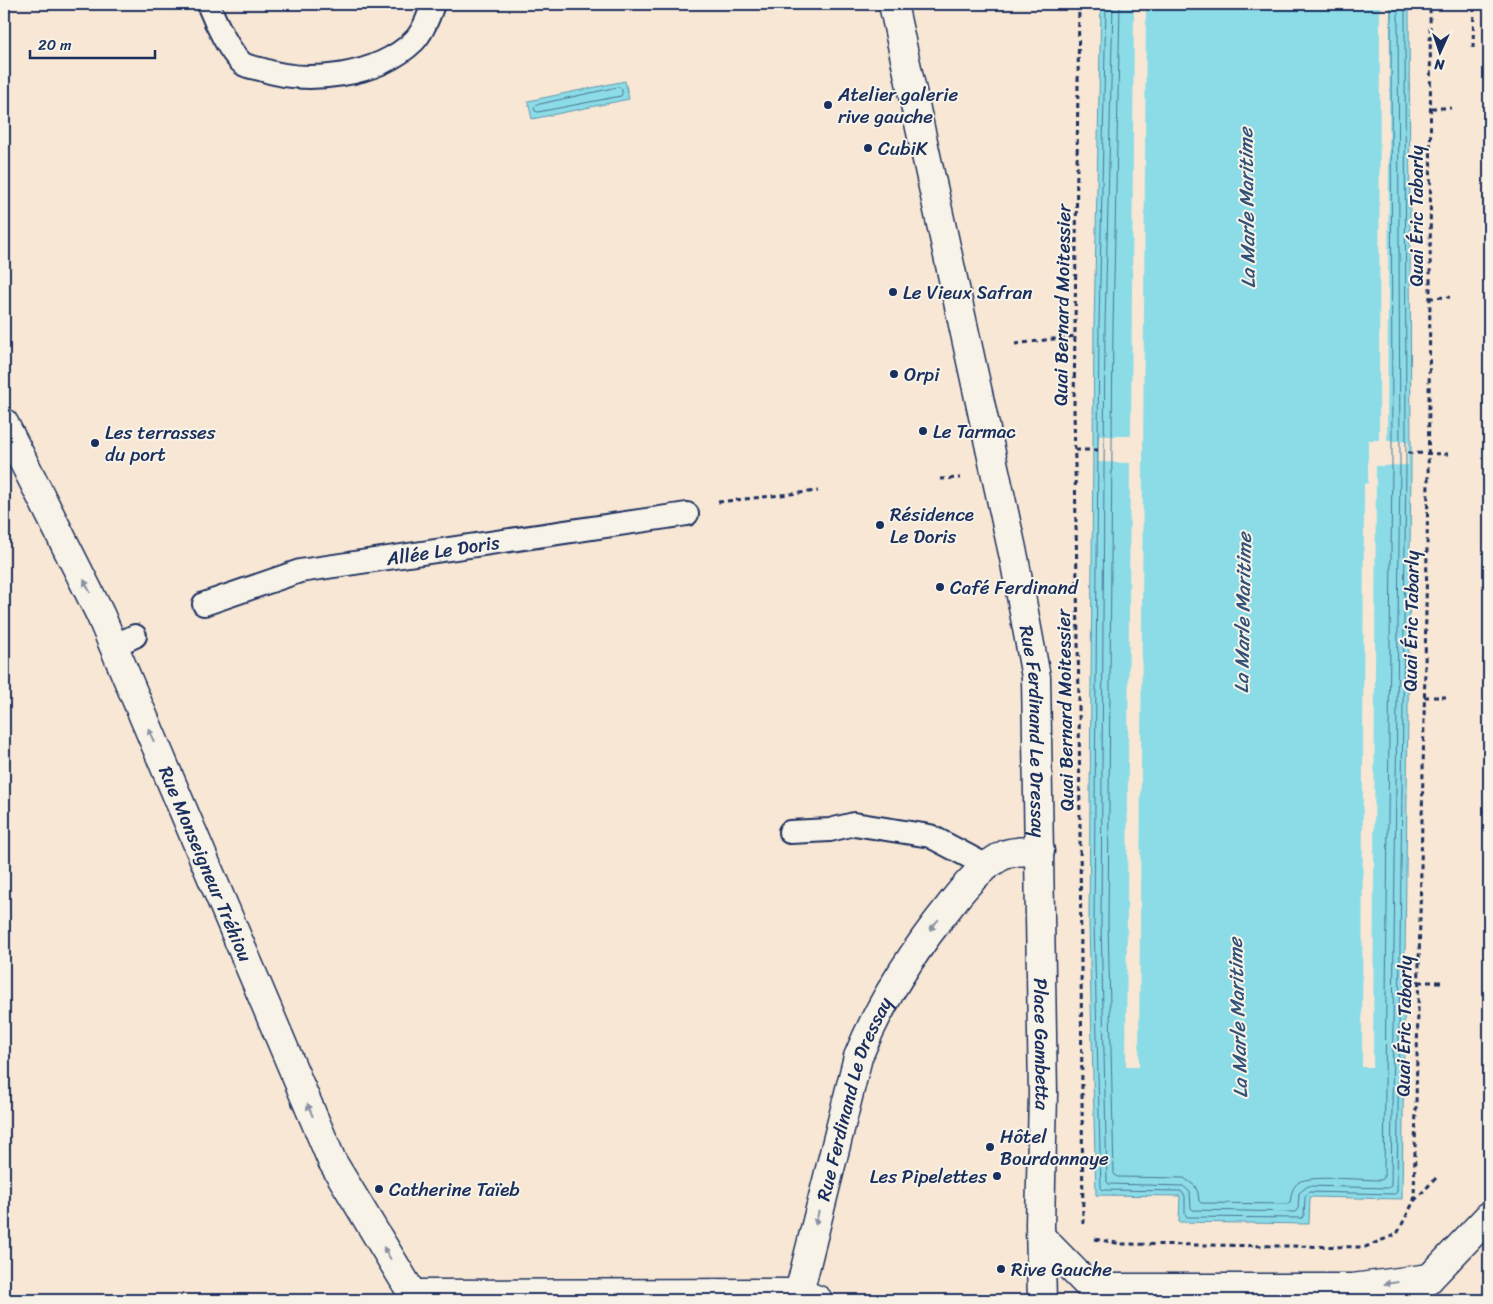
<svg xmlns="http://www.w3.org/2000/svg" width="1493" height="1304" font-family="Sriracha,sans-serif">
	<style>
		.water { fill: #8cdce7; stroke: #5f97b0 }
		.pier { fill: #f7e7d4 }
		.lines { fill: none; stroke-linecap: round; stroke-linejoin: round }
		.shore { stroke: #487495; stroke-width: 1 }
		.lane-casing { stroke: #1b2f5e; stroke-width: 26 }
		.street-casing { stroke: #1b2f5e; stroke-width: 31 }
		.secondary-casing { stroke: #1b2f5e; stroke-width: 31 }
		.path { stroke: #1b2f5e; stroke-width: 3; stroke-dasharray: 5 4; stroke-linecap: butt }
		.lane { stroke: #f7f3e8; stroke-width: 22 }
		.street { stroke: #f7f3e8; stroke-width: 28 }
		.secondary { stroke: #f7f3e8; stroke-width: 28 }
		.oneway { fill: #8991a3 }
		.poi-dot { fill: #1b2f5e; stroke: #f7f3e8; stroke-width: 2 }
		.labels { text-anchor: middle; dominant-baseline: central; stroke-width: 4; stroke-linejoin: round; paint-order: stroke }
		.poi-label { font-size: 19px; fill: #1b2f5e; stroke: #f7f3e8; text-anchor: start }
		.street-label { font-size: 19px; fill: #1b2f5e; stroke: #f7f3e8 }
		.water-label { font-size: 20px; font-style: italic; fill: #325279; stroke: #f7f3e8 }
	</style>
	<rect width="100%" height="100%" fill="#f7e7d4"/>
	<filter id="ink" filterUnits="userSpaceOnUse"><feTurbulence type="fractalNoise" baseFrequency=".02" numOctaves="2"/><feDisplacementMap in="SourceGraphic" scale="10" xChannelSelector="R" yChannelSelector="G"/><feConvolveMatrix kernelMatrix="1 2 1 2 8 2 1 2 1" color-interpolation-filters="sRGB"/></filter>
	<g filter="url(#ink)">
		<g class="water">
			<polygon points="1101,4 1409,4 1411,465 1402,1199 1310,1197 1309,1224 1179,1222 1180,1196 1096,1195 1089,924 1094,325"/>
			<polygon points="625,81 629,99 532,119 528,101"/>
		</g>
		<g class="pier">
			<polygon points="1134,4 1146,4 1139,1067 1126,1067 1130,463 1098,462 1099,436 1131,436"/>
			<polygon points="1380,4 1390,4 1387,441 1408,441 1408,465 1376,466 1373,1067 1362,1067 1364,484 1368,483 1368,440 1379,440"/>
		</g>
		<g class="lines">
			<g class="shore">
				<polyline points="1106,4 1099,325 1094,923 1101,1188 1103,1190 1181,1191 1185,1196 1185,1214 1187,1217 1302,1218 1304,1216 1305,1197 1309,1192 1395,1194 1397,1192 1406,465 1405,4"/>
				<polyline points="1113,4 1105,325 1101,923 1107,1182 1109,1184 1183,1186 1190,1192 1191,1208 1193,1210 1296,1212 1298,1210 1299,1193 1308,1186 1388,1188 1391,1186 1400,465 1398,4"/>
				<path d="M1120,4L1113,325L1108,923L1114,1174L1117,1177L1184,1178L1195,1186L1198,1193L1199,1201L1201,1203L1288,1204L1290,1203C1291,1195 1292,1187 1299,1182C1310,1175 1365,1180 1381,1180L1384,1178L1392,465L1391,4"/>
				<polygon points="619,87 622,89 622,94 621,96 538,112 535,111 534,107 536,105"/>
			</g>
			<defs>
				<g id="lane">
					<path d="M208,4C214,19 231,57 245,65C250,67 255,68 260,69C307,85 377,77 414,41C423,32 429,16 433,4"/>
					<path id="s1" d="M204,604L300,571L687,514"/>
					<polyline points="113,646 135,636"/>
					<polyline points="790,832 830,830 854,824 930,836 987,866"/>
				</g>
				<g id="street">
					<path id="s2" d="M4,423L100,614L332,1161L416,1300"/>
					<path id="s3" d="M799,1293L858,1057C880,1003 912,953 948,908C964,887 982,865 1006,854C1016,850 1030,852 1040,851"/>
					<polyline points="412,1294 799,1293 818,1300"/>
				</g>
				<g id="secondary">
					<path id="s4" d="M893,4L1014,558L1036,677L1043,1094L1040,1225L1042,1300"/>
					<polyline points="1041,1237 1091,1288 1352,1288 1430,1278"/>
					<polyline points="1409,1300 1489,1216"/>
				</g>
			</defs>
			<use href="#lane" class="lane-casing"/>
			<use href="#street" class="street-casing"/>
			<use href="#secondary" class="secondary-casing"/>
			<g class="path">
				<polyline points="1079,4 1074,407 1079,700 1083,1228"/>
				<polyline points="1473,48 1474,4"/>
				<polyline points="1431,108 1451,108"/>
				<polyline points="1429,298 1450,297"/>
				<polyline points="1015,344 1076,336"/>
				<polyline points="1075,450 1098,450"/>
				<polyline points="1408,453 1448,454"/>
				<polyline points="940,479 960,478"/>
				<polyline points="718,502 818,491"/>
				<polyline points="1424,697 1446,697"/>
				<polyline points="1418,982 1441,982"/>
				<polyline points="1414,1201 1436,1178"/>
				<path d="M1095,1239L1122,1244L1365,1247L1397,1234L1414,1201C1422,802 1433,403 1430,4"/>
			</g>
			<use href="#lane" class="lane"/>
			<use href="#street" class="street"/>
			<use href="#secondary" class="secondary"/>
		</g>
		<defs><path id="oneway-solid" d="M-6-.8H1V-3.2L6.5 0L1 3.2V.8H-6Z" transform="scale(1.25)"/></defs>
		<g class="oneway">
			<use href="#oneway-solid" transform="translate(87 586) rotate(-117)"/>
			<use href="#oneway-solid" transform="translate(151 735) rotate(-113)"/>
			<use href="#oneway-solid" transform="translate(934 925) rotate(129)"/>
			<use href="#oneway-solid" transform="translate(310 1110) rotate(-113)"/>
			<use href="#oneway-solid" transform="translate(817 1218) rotate(104)"/>
			<use href="#oneway-solid" transform="translate(387 1253) rotate(-121)"/>
			<use href="#oneway-solid" transform="translate(1391 1283) rotate(172)"/>
		</g>
	</g>
	<g class="poi-dot">
		<circle cx="828" cy="105" r="5"/>
		<circle cx="868" cy="148" r="5"/>
		<circle cx="893" cy="292" r="5"/>
		<circle cx="894" cy="374" r="5"/>
		<circle cx="923" cy="431" r="5"/>
		<circle cx="95" cy="443" r="5"/>
		<circle cx="880" cy="525" r="5"/>
		<circle cx="940" cy="587" r="5"/>
		<circle cx="990" cy="1147" r="5"/>
		<circle cx="997" cy="1176" r="5"/>
		<circle cx="379" cy="1189" r="5"/>
		<circle cx="1001" cy="1269" r="5"/>
	</g>
	<g class="labels">
		<g class="poi-label">
			<text x="838" y="94">Atelier galerie<tspan x="838" dy="22">rive gauche</tspan></text>
			<text x="878" y="148">CubiK</text>
			<text x="903" y="292">Le Vieux Safran</text>
			<text x="904" y="374">Orpi</text>
			<text x="933" y="431">Le Tarmac</text>
			<text x="105" y="432">Les terrasses<tspan x="105" dy="22">du port</tspan></text>
			<text x="890" y="514">Résidence<tspan x="890" dy="22">Le Doris</tspan></text>
			<text x="950" y="587">Café Ferdinand</text>
			<text x="1000" y="1136">Hôtel<tspan x="1000" dy="22">Bourdonnaye</tspan></text>
			<text x="987" y="1176" text-anchor="end">Les Pipelettes</text>
			<text x="389" y="1189">Catherine Taïeb</text>
			<text x="1011" y="1269">Rive Gauche</text>
		</g>
		<g class="street-label">
			<text transform="translate(1416 216) rotate(-90)">Quai Éric Tabarly</text>
			<text transform="translate(1062 305) rotate(-89)">Quai Bernard Moitessier</text>
			<text stroke="none"><textPath href="#s1" startOffset="246">Allée Le Doris</textPath></text>
			<text transform="translate(1411 621) rotate(-89)">Quai Éric Tabarly</text>
			<text transform="translate(1065 710) rotate(-91)">Quai Bernard Moitessier</text>
			<text stroke="none"><textPath href="#s4" startOffset="742">Rue Ferdinand Le Dressay</textPath></text>
			<text stroke="none"><textPath href="#s2" startOffset="485">Rue Monseigneur Tréhiou</textPath></text>
			<text transform="translate(1404 1026) rotate(-89)">Quai Éric Tabarly</text>
			<text stroke="none"><textPath href="#s4" startOffset="1055">Place Gambetta</textPath></text>
			<text stroke="none"><textPath href="#s3" startOffset="202">Rue Ferdinand Le Dressay</textPath></text>
		</g>
		<g class="water-label">
			<text transform="translate(1247 208) rotate(-91)">La Marle Maritime</text>
			<text transform="translate(1243 613) rotate(-89)">La Marle Maritime</text>
			<text transform="translate(1238 1018) rotate(-92)">La Marle Maritime</text>
		</g>
	</g>
	<rect width="1493" height="1304" fill="none" stroke="#f7f3e8" stroke-width="20"/>
	<rect x="10" y="10" width="1473" height="1284" fill="none" stroke="#1b2f5e" stroke-width="2" filter="url(#ink)"/>
	<g transform="translate(1440 52) rotate(183)" stroke="#f7f3e8" stroke-width="4" paint-order="stroke">
	<path d="M0-4L9 19L0 12L-9 19Z" fill="#1b2f5e"/>
	<text y="-8" font-size="14" font-weight="bold" text-anchor="middle" fill="#1b2f5e">N</text>
	</g>
	<path d="M30 50v8h125v-8" fill="none" stroke="#1b2f5e" stroke-width="2.5"/>
	<text x="38" y="50" font-size="15" fill="#1b2f5e" stroke="#f7f3e8" stroke-width="4" paint-order="stroke">20 m</text>
</svg>
